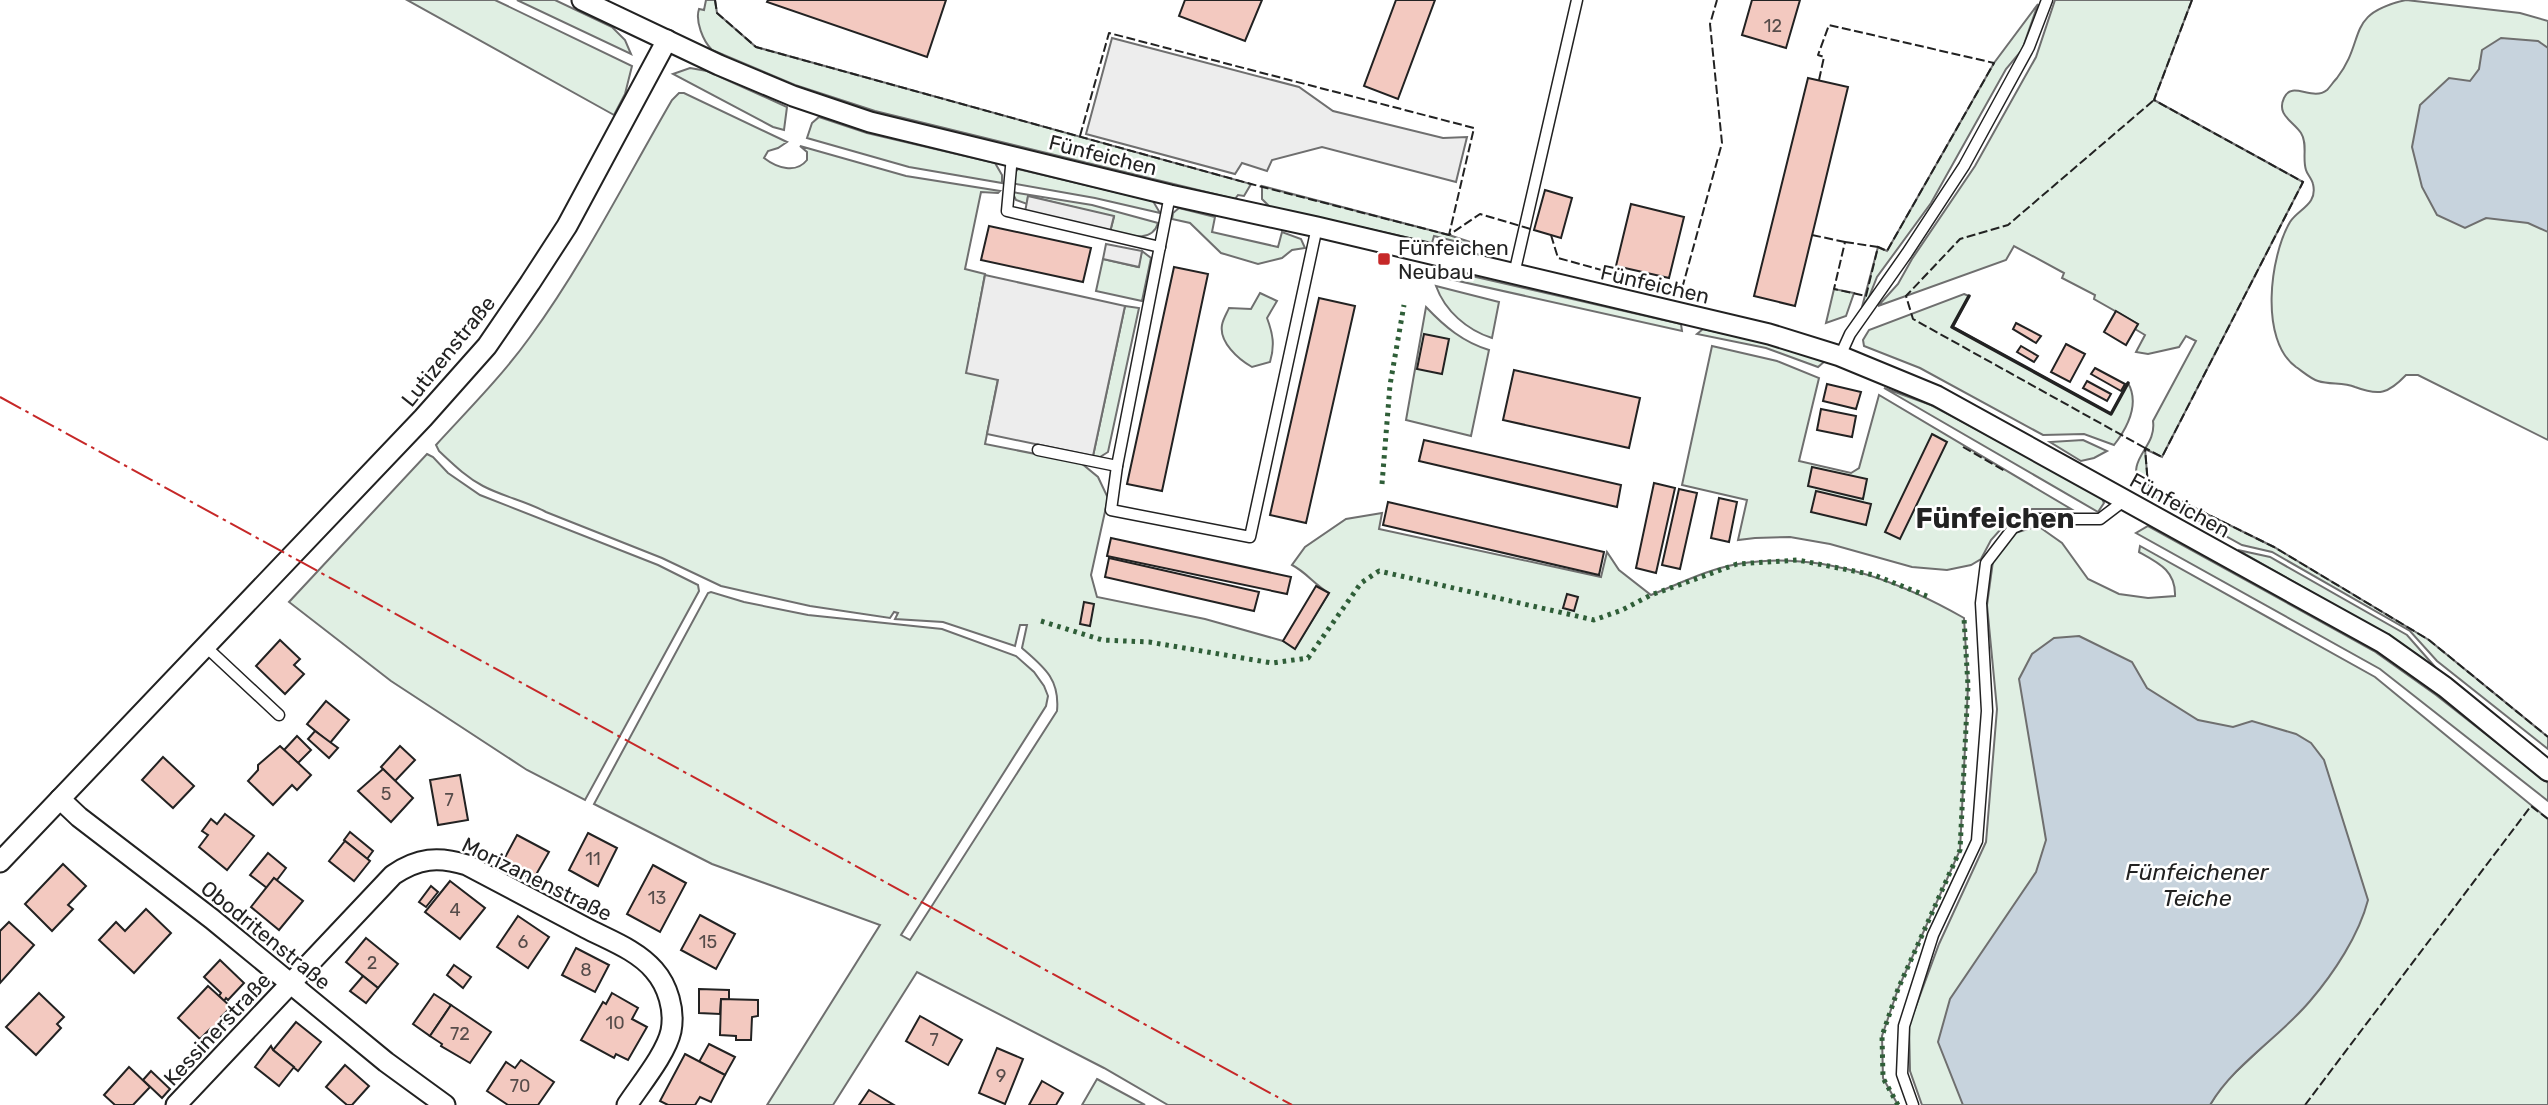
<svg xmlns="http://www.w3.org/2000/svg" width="2548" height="1105" font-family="Rubik,sans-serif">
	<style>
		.green { fill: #e0efe3; stroke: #6f6f6f; stroke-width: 2 }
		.parking { fill: #ededed; stroke: #6f6f6f; stroke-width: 2 }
		.water { fill: #c7d3dd; stroke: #6f6f6f; stroke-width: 2 }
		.building { fill: #f3c9c0; stroke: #222; stroke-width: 2 }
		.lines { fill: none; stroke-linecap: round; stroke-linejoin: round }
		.service-casing { stroke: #222; stroke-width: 13 }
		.minor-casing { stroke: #222; stroke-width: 23 }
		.service { stroke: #fff; stroke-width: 10 }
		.minor { stroke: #fff; stroke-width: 19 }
		.hedge { stroke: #2f5e38; stroke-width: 5; stroke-dasharray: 3.5 5; stroke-linecap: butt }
		.fence { stroke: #222; stroke-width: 2; stroke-dasharray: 9 3.5; stroke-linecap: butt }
		.wall { stroke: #222; stroke-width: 3.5 }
		.power { stroke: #c62828; stroke-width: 2; stroke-dasharray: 24 5 3.5 5; stroke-linecap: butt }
		.poi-dot { fill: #c62828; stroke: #fff; stroke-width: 2.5 }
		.labels { text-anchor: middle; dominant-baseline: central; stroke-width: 5; stroke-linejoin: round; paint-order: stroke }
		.number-label { font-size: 18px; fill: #564c4a }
		.street-label { font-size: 21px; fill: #222; stroke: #fff }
		.poi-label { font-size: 21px; fill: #222; stroke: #fff; text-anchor: start }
		.water-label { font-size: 23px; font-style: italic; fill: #222; stroke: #fff }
		.district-label { font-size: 28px; font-weight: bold; fill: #222; stroke: #fff }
	</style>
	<rect width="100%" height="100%" fill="#fff"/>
	<g class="green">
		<polygon points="407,0 495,0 632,66 625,94 614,115"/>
		<polygon points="517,0 555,0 612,27 625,40 631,54"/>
		<path d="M706,0H715L717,13L756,47L1251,184L1244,196L1238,195L1235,199L875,111L795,85L712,50C703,41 695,21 699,9L704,10Z"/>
		<path d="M2055,0H2192L2154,100L2303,182L2162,457L2145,449L2148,485L2274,547L2429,640L2548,737V749L2437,661L2410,631L2272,552L2242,545L2141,489C2124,457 2157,449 2153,421L2196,341L2186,336L2179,347L2148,354L2136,352L2145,335L2135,329L2138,324L2094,299L2095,295L2062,278L2064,273L2014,246L2006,260L1878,306L1898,284L1912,259L1975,166L2036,57Z"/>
		<path d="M2406,0L2520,13L2548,21V121L2486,218L2548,207V440L2418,375H2406C2388,394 2379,396 2355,387C2343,382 2330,385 2318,381C2311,379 2302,371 2296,367C2259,340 2270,256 2290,222C2298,209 2318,205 2313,184C2312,179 2307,174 2306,170C2302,158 2308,144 2301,133C2293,121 2276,115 2284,98C2292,80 2312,102 2327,90C2330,87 2334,81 2337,78C2367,39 2344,14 2406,0Z"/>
		<polygon points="2038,4 2022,50 2006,69 1931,203 1877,277 1869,297 1862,307 1878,247 1887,251 1994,63"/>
		<polygon points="690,68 707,71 787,107 784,130 773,127 673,74"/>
		<path d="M679,93H684L787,142L778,148L768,151L764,158C777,168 796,174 807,160V152L800,146L906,176L1000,191L998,193L981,192L965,269L985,274L967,372L998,379L985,444L1081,463L1098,477L1108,498L1091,575L1097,597L1205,619L1283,641L1295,648L1329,593C1315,585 1306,572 1292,565L1305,547L1346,519L1382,513L1379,529L1601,577L1607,552L1619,570L1651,595C1679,584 1708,569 1738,564C1817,550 1896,579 1964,618L1968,686L1960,850L1898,989L1882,1036L1883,1078L1898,1105H1168L1104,1068L917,972L833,1105H767L880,925L712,864L594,804L708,593L711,592L744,602L808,615L942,629L1016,656L1034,672L1044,686L1048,696L1046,706L901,935L910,940L1057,711C1060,679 1044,667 1022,648L1027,625H1020L1015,646L943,622L895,619L898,613L894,612L890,618L810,606L721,586L662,558L546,512C526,501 504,497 483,486C466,477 453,464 439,451L436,445C468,410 502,376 530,337C584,263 626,179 672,100Z"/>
		<polygon points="819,117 867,133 995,163 1002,175 1002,183 909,167 807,138 812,123"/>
		<polygon points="1018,169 1153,201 1160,213 1095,198 1011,183 1014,174"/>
		<polygon points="1262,186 1449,235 1470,242 1462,243 1434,236 1432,243 1270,207 1262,199"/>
		<path d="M1012,192L1092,205L1158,223C1152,244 1127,235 1110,232L1114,217L1028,196L1027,204L1016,200Z"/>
		<polygon points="1179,208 1215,217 1212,232 1278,247 1282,232 1301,239 1305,248 1292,250 1282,258 1258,264 1221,253 1190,223 1172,219 1173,213"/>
		<polygon points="1142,251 1151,258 1142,301 1096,291 1103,259 1138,267"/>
		<polygon points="1441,269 1681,324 1682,331 1436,276"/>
		<path d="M1436,286L1499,302L1492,338C1467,330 1445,311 1436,286Z"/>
		<polygon points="1834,289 1854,293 1846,316 1826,323"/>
		<path d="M1260,293L1277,301L1267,318C1273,334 1275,345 1270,362L1252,367C1238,359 1219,342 1222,325C1223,319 1227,313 1229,308L1251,309Z"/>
		<path d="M1964,294L1969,296L1953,327L2111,414L2128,383C2140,404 2127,428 2114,445L2084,434L2043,435L1920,368L1864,346L1863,340L1869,330Z"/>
		<polygon points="1125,306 1139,308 1108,452 1100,457 1093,456"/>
		<path d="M1426,307C1445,327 1463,342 1489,350L1471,436L1406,420Z"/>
		<polygon points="1703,329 1767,343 1825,361 1818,367 1766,348 1697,334"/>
		<polygon points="1712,346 1777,361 1819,378 1799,461 1851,473 1859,468 1879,395 2071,509 2032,509 2008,521 1991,540 1981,559 1971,565 1947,570 1912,567 1830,544 1790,537 1755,538 1738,540 1747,500 1682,485"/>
		<polygon points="1884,388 1931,405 2101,496 2104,503 2098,512"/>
		<polygon points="2083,440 2107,451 2094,458 2081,461 2050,442"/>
		<polygon points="427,454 433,457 448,473 480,495 658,565 698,585 699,591 585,800 527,770 391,681 289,602"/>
		<path d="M2038,526L2062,543L2088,579L2119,594L2148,598L2175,596C2176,571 2159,563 2139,552L2140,546L2375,677L2548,819V1105H2210L2222,1085L2274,1036L2064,781L1969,1105H1922L1910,1071L1909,1025L1939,944L1986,842L1997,709L1987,605L1993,561L2015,533Z"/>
		<polygon points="2148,526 2374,651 2436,695 2548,783 2548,801 2380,669 2136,533"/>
		<polygon points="2238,550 2270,557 2407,635 2436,668 2388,636"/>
		<polygon points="1097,1079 1145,1105 1082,1105"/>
	</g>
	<g class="parking">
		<polygon points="1112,38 1299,87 1333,111 1443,138 1467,137 1456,182 1322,147 1272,160 1267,171 1242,163 1235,174 1086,134"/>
		<polygon points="1028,196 1114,216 1110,232 1025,212"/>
		<polygon points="1106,244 1142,251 1139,267 1103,259"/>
		<polygon points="985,275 1125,306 1093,456 987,434 998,380 966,373"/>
	</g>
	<g class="water">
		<polygon points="2501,38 2538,41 2548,48 2548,232 2528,223 2486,218 2465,228 2437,215 2422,187 2412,147 2420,105 2449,78 2470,81 2479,69 2482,50"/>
		<path d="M2079,636L2132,662L2147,688L2198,720L2233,727L2252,721L2296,734L2311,743L2324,760L2368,900C2359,935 2334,973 2310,1001C2279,1038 2235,1063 2210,1105H1963L1938,1042L1950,999L2036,872L2046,840L2019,679L2032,654L2054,638Z"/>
	</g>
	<g class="building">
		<polygon points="768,0 946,0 927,57 767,2"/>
		<polygon points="1185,0 1262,0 1245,41 1179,16"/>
		<polygon points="1396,0 1435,0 1398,99 1364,86"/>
		<polygon points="1752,0 1800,0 1786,48 1742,35"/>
		<polygon points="1808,78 1848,87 1795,306 1754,296"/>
		<polygon points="1545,190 1572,198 1561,238 1534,230"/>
		<polygon points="1631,204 1684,217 1669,278 1616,266"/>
		<polygon points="989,226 1091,248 1083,282 981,260"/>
		<polygon points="1174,267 1208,274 1162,491 1127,484"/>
		<polygon points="1319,298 1355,306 1306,523 1270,515"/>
		<polygon points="2116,311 2138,324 2126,345 2104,332"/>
		<polygon points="2016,323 2041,336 2036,343 2013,329"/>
		<polygon points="1424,334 1449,339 1442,374 1417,369"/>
		<polygon points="2066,344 2085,354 2070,382 2051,372"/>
		<polygon points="2021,346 2038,356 2034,362 2017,352"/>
		<polygon points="2095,368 2125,384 2121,391 2091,374"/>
		<polygon points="1514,370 1640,398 1629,448 1503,420"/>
		<polygon points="2087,381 2111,394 2107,401 2083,388"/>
		<polygon points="1827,384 1861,392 1856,409 1823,401"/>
		<polygon points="1821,409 1856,416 1852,437 1817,430"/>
		<polygon points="1932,434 1947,442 1900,539 1885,532"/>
		<polygon points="1424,440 1621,485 1617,507 1419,461"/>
		<polygon points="1812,467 1867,479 1863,499 1808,486"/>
		<polygon points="1654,483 1675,488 1656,573 1636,568"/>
		<polygon points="1679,489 1697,493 1680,569 1662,565"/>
		<polygon points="1816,491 1871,504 1866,525 1811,512"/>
		<polygon points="1719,498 1737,502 1729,542 1711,538"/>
		<polygon points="1388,502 1604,552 1599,575 1383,525"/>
		<polygon points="1111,538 1291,577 1287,594 1107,556"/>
		<polygon points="1109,558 1259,592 1254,611 1105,577"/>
		<polygon points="1316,586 1329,593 1295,649 1283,641"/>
		<polygon points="1567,594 1578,597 1574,611 1563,608"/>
		<polygon points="1084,602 1094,604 1090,626 1080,624"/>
		<polygon points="280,640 300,659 294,665 304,674 285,694 256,666"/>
		<polygon points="326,701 349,720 330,743 307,724"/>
		<polygon points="315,731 338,748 329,758 308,739"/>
		<polygon points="297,736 311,750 298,763 284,750"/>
		<polygon points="280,746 311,775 297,790 292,785 273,805 248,781 258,770 258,765"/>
		<polygon points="400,746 415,760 395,781 381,767"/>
		<polygon points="163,757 194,786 173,808 142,780"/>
		<polygon points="383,769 413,798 391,822 358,791"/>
		<polygon points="460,775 468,820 438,825 430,780"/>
		<polygon points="225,814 254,836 227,870 199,847 208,835 202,831 211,819 217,824"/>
		<polygon points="350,832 373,851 367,859 344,840"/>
		<polygon points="588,833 617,848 598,886 569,870"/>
		<polygon points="517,835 549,852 533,880 502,863"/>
		<polygon points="345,841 370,861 354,881 329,861"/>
		<polygon points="268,853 286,868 277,880 274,878 267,888 250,875"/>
		<polygon points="63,864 86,886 68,905 73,909 52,931 25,904"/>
		<polygon points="653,865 686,883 660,932 627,914"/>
		<polygon points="274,878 303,901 279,930 251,907"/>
		<polygon points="450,881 485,908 460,939 425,912"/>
		<polygon points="431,886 438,892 426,907 419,902"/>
		<polygon points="146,909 171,933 134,973 99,940 116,922 125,931"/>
		<polygon points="700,915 735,934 716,969 681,950"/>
		<polygon points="518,916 549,937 528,968 497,947"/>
		<polygon points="9,922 34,945 0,983 0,931"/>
		<polygon points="366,938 398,964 378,988 346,962"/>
		<polygon points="576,948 609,965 595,992 562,975"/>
		<polygon points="220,960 244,983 228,1000 226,998 224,1001 219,996 221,993 204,977"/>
		<polygon points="454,965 471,977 463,988 447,975"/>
		<polygon points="363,976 378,988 366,1003 350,991"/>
		<polygon points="208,986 231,1007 221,1017 225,1021 213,1033 210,1029 200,1039 178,1018"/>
		<polygon points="699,989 729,990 729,1000 721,999 720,1014 699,1013"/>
		<polygon points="39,993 64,1017 57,1024 61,1028 36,1055 6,1027"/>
		<polygon points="612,993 638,1008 632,1019 647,1027 628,1060 616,1054 614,1058 581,1040 603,1002 606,1004"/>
		<polygon points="434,994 451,1005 430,1036 413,1024"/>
		<polygon points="721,999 758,1000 758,1016 752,1017 751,1040 736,1040 736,1036 720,1035"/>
		<polygon points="451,1005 491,1032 470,1063 441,1046 442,1044 430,1036"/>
		<polygon points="920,1016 962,1040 948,1065 906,1041"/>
		<polygon points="296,1022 321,1042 298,1071 273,1050"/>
		<polygon points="709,1044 735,1057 725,1075 699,1062"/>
		<polygon points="271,1046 273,1050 294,1067 279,1086 255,1067"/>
		<polygon points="997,1048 1023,1059 1005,1104 979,1093"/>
		<polygon points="685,1054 725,1075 711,1102 700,1097 695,1105 668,1105 660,1101"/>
		<polygon points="521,1060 554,1082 538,1105 508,1105 487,1091 506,1062 515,1068"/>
		<polygon points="345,1065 369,1086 352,1105 347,1105 326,1087"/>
		<polygon points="129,1067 150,1087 133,1105 115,1105 104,1095"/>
		<polygon points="151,1071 170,1089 162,1098 143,1080"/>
		<polygon points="1042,1081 1063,1093 1056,1105 1029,1105"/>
		<polygon points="869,1090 894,1105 859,1105"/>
	</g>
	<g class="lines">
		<defs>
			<g id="service">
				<polyline points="1012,156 1007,211 1160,247"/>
				<polyline points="1170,195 1117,466 1111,510 1250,537 1317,227"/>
				<polyline points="1514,274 1577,0"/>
				<polyline points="1840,356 1850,334 1907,253 1964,166 2029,47 2047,0"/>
				<polyline points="1038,450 1117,466"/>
				<polyline points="205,646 279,715"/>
				<polyline points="1913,1105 1902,1074 1904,1026 1933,935 1977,841 1987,711 1981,603 1986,563 2013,528 2034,519 2100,519 2125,500"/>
			</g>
			<g id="minor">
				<polyline points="582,0 719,65 793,96 870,122 1170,195 1317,227 1769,334 1840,356 1937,396 2383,643 2445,687 2548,771"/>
				<polyline points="60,799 79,817 212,919 386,1062 445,1105"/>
				<polyline points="0,862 423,418 487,346 530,283 567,226 667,40"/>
				<path d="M176,1105L393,875C418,858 438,856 467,865C506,886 546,907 586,928C609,940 637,950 654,970C668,986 675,1010 671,1031C666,1054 640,1085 627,1105"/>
			</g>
		</defs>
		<use href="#service" class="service-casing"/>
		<use href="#minor" class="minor-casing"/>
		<use href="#service" class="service"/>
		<use href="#minor" class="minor"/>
		<g class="hedge">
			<polyline points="1382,484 1390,385 1404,305"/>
			<polyline points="1041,621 1102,640 1149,642 1272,663 1308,658 1361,583 1379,571 1594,620 1622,610 1651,595 1737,564 1798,560 1874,575 1927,596"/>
			<polyline points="1898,1105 1883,1078 1882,1036 1898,989 1960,850 1968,686 1964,618"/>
		</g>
		<g class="fence">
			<polyline points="715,0 717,13 756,47 1251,184 1449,235"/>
			<polyline points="2192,0 2154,100 2303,182 2162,457 2145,448 2148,485 2274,547 2429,640 2548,737"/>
			<polyline points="1819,80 1824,57 1818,55 1829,25 1994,63 1887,251 1878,247"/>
			<polyline points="1080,136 1109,33 1474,128 1449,235 1480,214 1534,230"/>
			<polyline points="1551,235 1558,258 1667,288 1683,285 1722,143 1710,24 1717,0"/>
			<polyline points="1812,235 1845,242"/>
			<polygon points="1845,242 1878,247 1866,296 1834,289"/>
			<polyline points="1963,447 2005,471"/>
			<polyline points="2145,448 1913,319 1906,296 1960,239 2008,225 2154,100"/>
			<polyline points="2305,1105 2531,806 2548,819"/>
		</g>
		<polyline class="wall" points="1969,296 1952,327 2111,414 2128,383"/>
		<polyline class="power" points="0,397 1292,1105"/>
	</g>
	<rect class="poi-dot" x="1377" y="252" width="14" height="14" rx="3.5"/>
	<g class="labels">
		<g class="number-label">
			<text x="1773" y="26">12</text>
			<text x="386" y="794">5</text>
			<text x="449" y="800">7</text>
			<text x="593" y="859">11</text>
			<text x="657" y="898">13</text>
			<text x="455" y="910">4</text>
			<text x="523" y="942">6</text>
			<text x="708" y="942">15</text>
			<text x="372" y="963">2</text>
			<text x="586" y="970">8</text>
			<text x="615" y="1023">10</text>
			<text x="460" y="1034">72</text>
			<text x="934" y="1040">7</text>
			<text x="1001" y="1076">9</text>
			<text x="520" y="1086">70</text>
		</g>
		<g class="street-label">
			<text transform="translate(1103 155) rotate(14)">Fünfeichen</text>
			<text transform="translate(1655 284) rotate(13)">Fünfeichen</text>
			<text transform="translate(448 351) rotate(-51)">Lutizenstraße</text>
			<text transform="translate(2180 505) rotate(29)">Fünfeichen</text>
			<text transform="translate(537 879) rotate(26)">Morizanenstraße</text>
			<text transform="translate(266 935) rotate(39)">Obodritenstraße</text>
			<text transform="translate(217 1029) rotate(-47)">Kessinerstraße</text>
		</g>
		<g class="poi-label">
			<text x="1398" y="247">Fünfeichen<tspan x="1398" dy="24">Neubau</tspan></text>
		</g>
		<g class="water-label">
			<text x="2197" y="872">Fünfeichener<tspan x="2197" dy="26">Teiche</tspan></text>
		</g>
		<g class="district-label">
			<text x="1995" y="518">Fünfeichen</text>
		</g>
	</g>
</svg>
